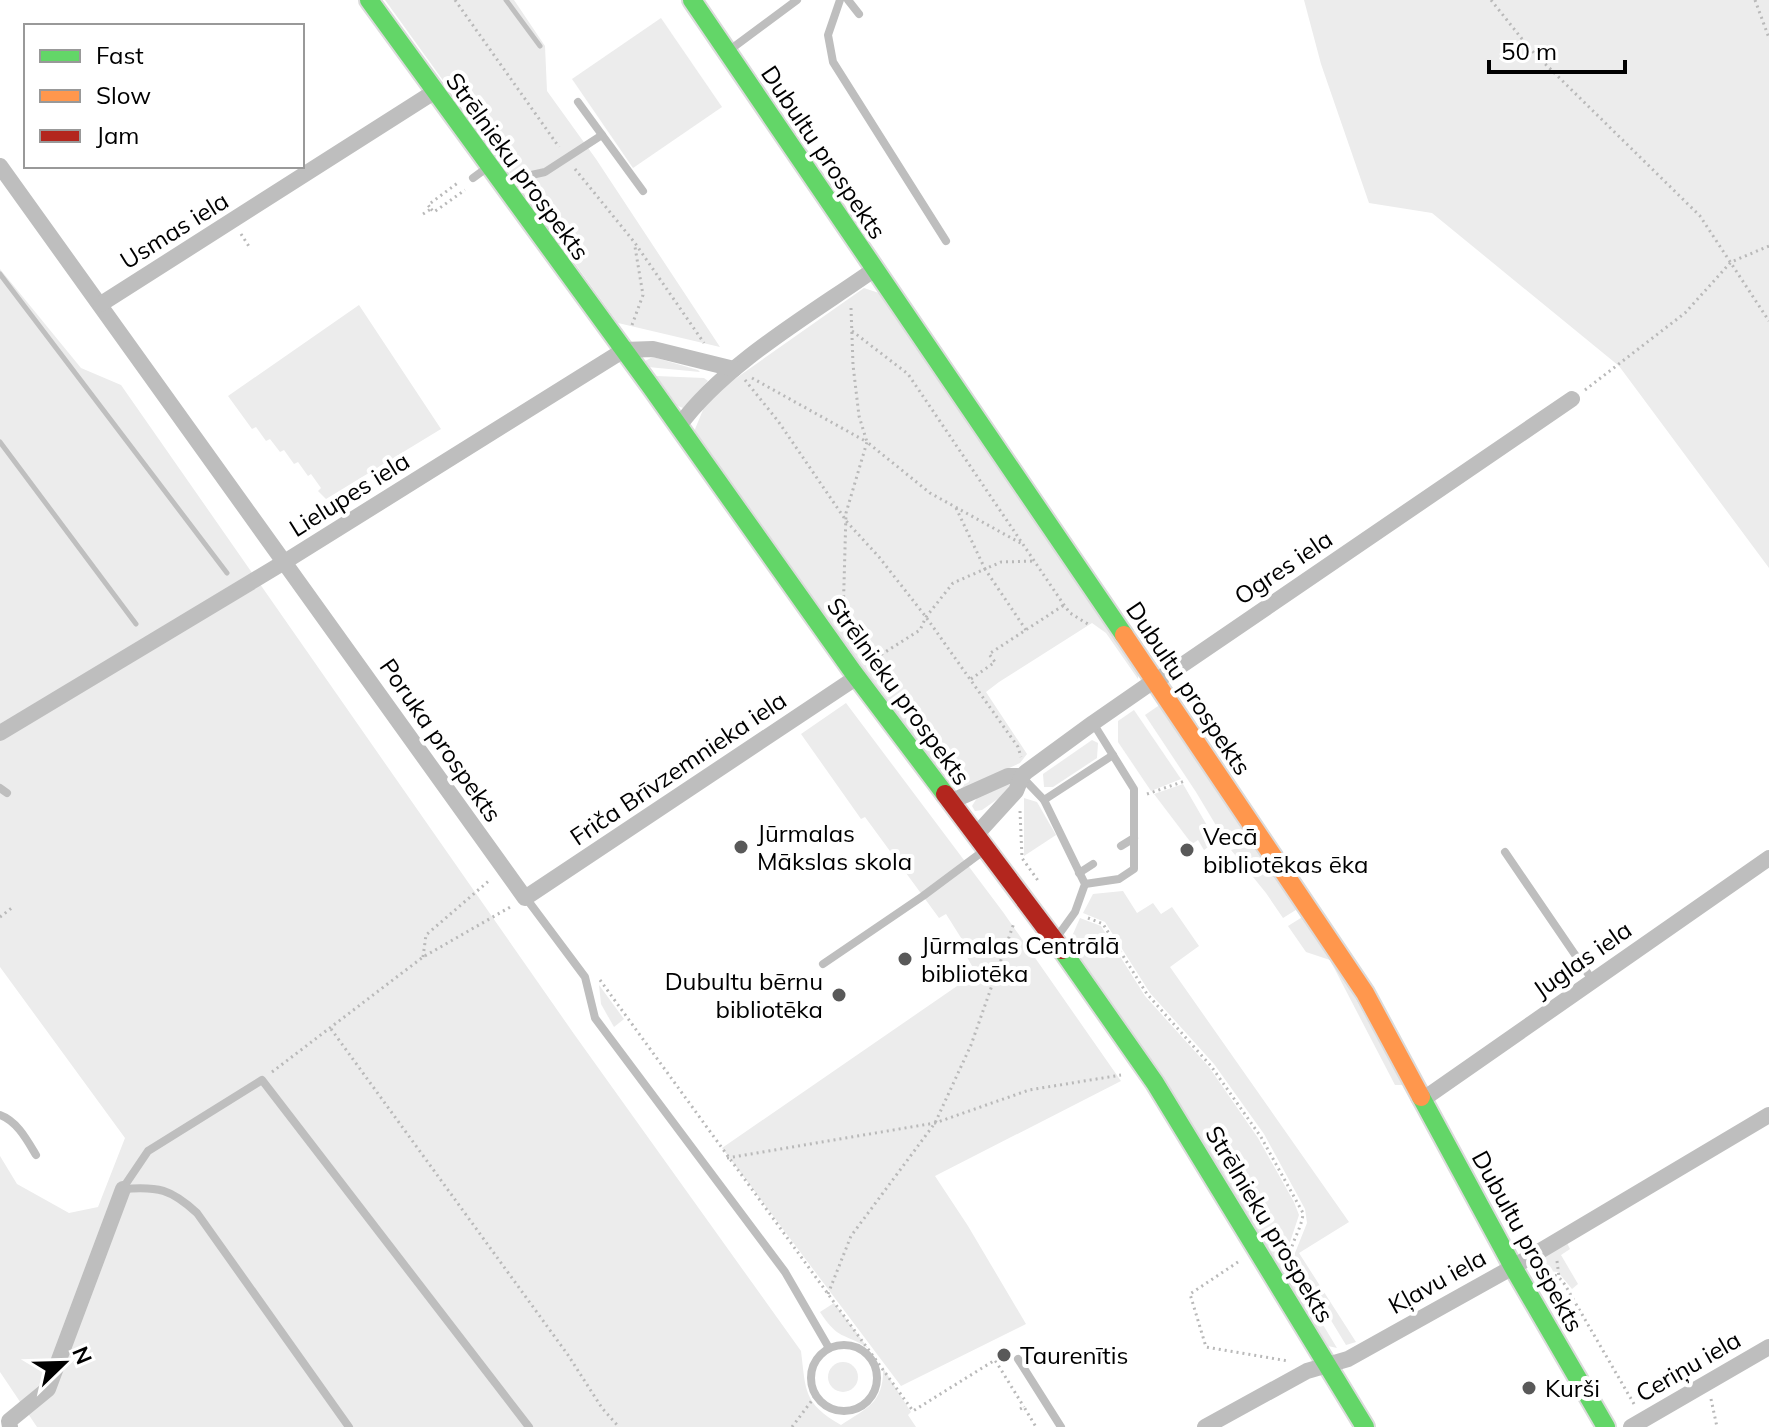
<svg xmlns="http://www.w3.org/2000/svg" width="1769" height="1427" font-family="Mulish,sans-serif">
	<style>
		.green { fill: #ececec }
		.lines { fill: none; stroke-linecap: round; stroke-linejoin: round }
		.stream { stroke: #bfbfbf; stroke-width: 5 }
		.fast-casing { stroke: #dbdbdb; stroke-width: 22 }
		.slow-casing { stroke: #dbdbdb; stroke-width: 22 }
		.jam-casing { stroke: #dbdbdb; stroke-width: 22 }
		.path { stroke: #b9b9b9; stroke-width: 3; stroke-dasharray: 2 4; stroke-linecap: butt }
		.lane { stroke: #bebebe; stroke-width: 8 }
		.street { stroke: #bebebe; stroke-width: 16 }
		.fast { stroke: #63d668; stroke-width: 18 }
		.slow { stroke: #ff974d; stroke-width: 18 }
		.jam { stroke: #b3261e; stroke-width: 18 }
		.poi-dot { fill: #595959; stroke: #fff; stroke-width: 3 }
		.labels { text-anchor: middle; dominant-baseline: central; stroke-width: 8; stroke-linejoin: round; paint-order: stroke }
		.street-label { font-size: 24px; fill: #000; stroke: #fff }
		.poi-label { font-size: 24px; fill: #000; stroke: #fff; text-anchor: start }
	</style>
	<rect width="100%" height="100%" fill="#fff"/>
	<g class="green">
		<polygon points="385,0 514,0 545,46 547,91 596,159 720,347 618,323"/>
		<polygon points="1304,0 1769,0 1769,568 1619,366 1432,213 1369,203 1321,64"/>
		<polygon points="661,18 722,107 633,168 572,79"/>
		<path d="M0,269L81,368L121,385L574,1034L801,1351C806,1391 803,1403 841,1425C867,1408 884,1403 883,1368L911,1412L908,1415L916,1427H37L0,1372V1156L17,1184L69,1213L98,1207L125,1138L0,967Z"/>
		<polygon points="864,288 879,293 1139,668 1138,679 1106,633 1092,623 999,682 986,692 1027,754 1020,763 963,789 948,787 693,434 705,405 732,381"/>
		<polygon points="359,305 441,429 326,499 318,491 321,488 311,474 308,476 298,462 294,464 284,450 280,452 270,439 266,441 256,427 252,429 228,396"/>
		<polygon points="653,357 698,370 700,372 648,367 645,361"/>
		<polygon points="656,376 704,378 708,381 683,408 678,406"/>
		<polygon points="846,703 1003,912 1121,1081 935,1176 968,1226 1026,1324 901,1386 722,1148 976,973 959,943 963,941 946,914 939,918 865,817 861,819 801,734"/>
		<polygon points="1161,704 1251,838 1229,847 1196,792 1145,715"/>
		<polygon points="1134,710 1181,779 1151,791 1118,742 1118,721"/>
		<polygon points="1092,740 1098,743 1097,758 1053,787 1044,787 1043,774"/>
		<polygon points="1013,781 1012,789 982,810 975,811 972,806 977,798"/>
		<polygon points="1183,784 1216,841 1204,850 1198,840 1192,844 1154,794"/>
		<polygon points="1024,798 1037,802 1056,835 1024,856"/>
		<polygon points="1254,843 1299,908 1283,918 1266,893 1231,850"/>
		<polygon points="1123,891 1137,913 1153,903 1161,914 1172,907 1199,946 1170,967 1349,1222 1299,1253 1356,1342 1346,1345 1293,1258 1307,1223 1305,1209 1264,1134 1214,1064 1150,993 1105,922 1083,913 1093,894"/>
		<polygon points="1304,916 1332,956 1403,1085 1395,1085 1330,960 1306,952 1288,926"/>
		<polygon points="1080,918 1101,926 1145,996 1209,1067 1258,1138 1294,1202 1299,1215 1284,1260 1337,1348 1328,1346 1069,943"/>
		<polygon points="599,985 624,1019 614,1027 601,1004"/>
		<polygon points="1567,1243 1570,1249 1561,1255 1578,1284 1572,1289 1558,1272 1547,1271 1537,1276 1533,1270 1542,1262 1540,1258"/>
		<path d="M834,1303L868,1348C843,1332 839,1341 820,1312Z"/>
		<circle cx="843" cy="1377" r="15"/>
	</g>
	<g class="lines">
		<g class="stream">
			<polyline points="506,0 540,46"/>
			<polyline points="0,274 227,573"/>
			<polyline points="0,442 136,624"/>
		</g>
		<defs>
			<g id="fast">
				<polyline points="369,0 651,387 853,672 945,794"/>
				<polyline points="692,0 1124,635"/>
				<polyline points="1062,950 1155,1083 1365,1427"/>
				<polyline points="1421,1097 1513,1267 1606,1427"/>
			</g>
			<polyline id="slow" points="1124,635 1365,993 1421,1097"/>
			<polyline id="jam" points="945,794 1062,950"/>
		</defs>
		<use href="#fast" class="fast-casing"/>
		<use href="#slow" class="slow-casing"/>
		<use href="#jam" class="jam-casing"/>
		<g class="path">
			<polyline points="455,0 559,147"/>
			<polyline points="1491,0 1530,49 1700,216 1769,321"/>
			<polyline points="1755,0 1769,38"/>
			<polyline points="575,169 635,243 704,343"/>
			<polyline points="431,209 434,212 465,190"/>
			<polyline points="423,214 431,209 428,205 459,182"/>
			<polyline points="241,234 250,248"/>
			<polyline points="851,308 853,365 859,416 867,442 930,493 1024,545"/>
			<polyline points="632,325 643,295 635,247"/>
			<polyline points="852,331 908,374 1064,605 1070,613 1091,626"/>
			<polyline points="752,378 867,442 846,513 843,619"/>
			<polyline points="745,380 778,421 847,522 879,557 926,617 1018,747 1021,757"/>
			<polyline points="1585,390 1685,313 1731,262 1769,246"/>
			<polyline points="956,508 985,569 1001,562 1036,561"/>
			<polyline points="871,661 920,630 926,617 953,583 985,569 1026,630"/>
			<polyline points="971,679 995,662 989,654 1064,605"/>
			<polyline points="1147,794 1185,781"/>
			<polyline points="1020,811 1022,858 1039,882"/>
			<polyline points="0,917 13,907"/>
			<path d="M1088,918L1103,924L1147,994L1211,1066L1261,1137L1303,1213C1302,1230 1288,1245 1290,1262"/>
			<polyline points="423,957 426,935 491,879"/>
			<polyline points="600,980 913,1411 995,1360 1024,1407"/>
			<polyline points="331,1029 568,1355 602,1408 619,1427"/>
			<polyline points="272,1072 423,957 512,906"/>
			<polyline points="727,1158 935,1123 1029,1090 1121,1075"/>
			<polyline points="1557,1261 1559,1277"/>
			<polyline points="1238,1262 1190,1294 1206,1347 1288,1361"/>
			<path d="M1543,1277C1554,1272 1559,1276 1565,1285L1634,1404"/>
			<polyline points="828,1294 851,1236 935,1123 971,1045 1014,923"/>
			<polyline points="1711,1399 1717,1427"/>
			<polyline points="1020,1409 1024,1407 1036,1427"/>
			<polyline points="792,1427 816,1395"/>
		</g>
		<g class="lane">
			<polyline points="840,0 828,35 833,62 946,241"/>
			<polyline points="848,0 859,14"/>
			<polyline points="731,49 797,0"/>
			<polyline points="578,102 643,191"/>
			<polyline points="473,178 488,167"/>
			<polyline points="504,181 545,172 602,135"/>
			<polyline points="1022,777 1044,800 1085,884 1075,912 1057,937"/>
			<polyline points="0,788 7,793"/>
			<polyline points="1044,800 1113,755"/>
			<polyline points="1121,846 1134,838"/>
			<polyline points="1505,852 1593,981"/>
			<polyline points="1079,873 1093,864"/>
			<polyline points="1085,884 1119,879 1134,869 1134,789 1093,723"/>
			<polyline points="526,898 585,977 595,1018 785,1272 829,1348"/>
			<polyline points="823,964 923,896 982,852"/>
			<path d="M0,1115C17,1121 27,1140 36,1155"/>
			<polyline points="123,1188 148,1151 262,1080 529,1427"/>
			<path d="M123,1189C158,1186 171,1189 197,1213L349,1427"/>
			<circle cx="844" cy="1378" r="33"/>
			<polyline points="1018,1359 1061,1427"/>
		</g>
		<g class="street">
			<polyline points="0,166 525,898 857,677"/>
			<polyline points="101,304 434,92"/>
			<path d="M679,426C724,364 811,314 875,269"/>
			<polyline points="0,733 286,561 624,350 653,349 734,369"/>
			<polyline points="950,802 1008,776 1022,776"/>
			<polyline points="975,836 1016,791 1022,776 1026,772 1093,723 1155,680 1172,672 1572,399"/>
			<polyline points="1422,1100 1769,858"/>
			<polyline points="10,1427 9,1421 48,1389 123,1189"/>
			<polyline points="1205,1427 1307,1371 1348,1359 1513,1267 1769,1115"/>
			<polyline points="1631,1427 1769,1347"/>
		</g>
		<use href="#fast" class="fast"/>
		<use href="#slow" class="slow"/>
		<use href="#jam" class="jam"/>
	</g>
	<g class="poi-dot">
		<circle cx="741" cy="847" r="8"/>
		<circle cx="1187" cy="850" r="8"/>
		<circle cx="905" cy="959" r="8"/>
		<circle cx="839" cy="995" r="8"/>
		<circle cx="1004" cy="1355" r="8"/>
		<circle cx="1529" cy="1388" r="8"/>
	</g>
	<g class="labels">
		<g class="street-label">
			<text transform="translate(824 152) rotate(56)">Dubultu prospekts</text>
			<text transform="translate(518 166) rotate(54)">Strēlnieku prospekts</text>
			<text transform="translate(174 230) rotate(-32)">Usmas iela</text>
			<text transform="translate(349 494) rotate(-32)">Lielupes iela</text>
			<text transform="translate(1283 567) rotate(-34)">Ogres iela</text>
			<text transform="translate(1189 688) rotate(56)">Dubultu prospekts</text>
			<text transform="translate(899 691) rotate(54)">Strēlnieku prospekts</text>
			<text transform="translate(441 740) rotate(55)">Poruka prospekts</text>
			<text transform="translate(678 768) rotate(-34)">Friča Brīvzemnieka iela</text>
			<text transform="translate(1582 959) rotate(-35)">Juglas iela</text>
			<text transform="translate(1270 1224) rotate(59)">Strēlnieku prospekts</text>
			<text transform="translate(1528 1241) rotate(61)">Dubultu prospekts</text>
			<text transform="translate(1437 1281) rotate(-29)">Kļavu iela</text>
			<text transform="translate(1688 1366) rotate(-30)">Ceriņu iela</text>
		</g>
		<g class="poi-label">
			<text x="757" y="833">Jūrmalas<tspan x="757" dy="28">Mākslas skola</tspan></text>
			<text x="1203" y="836">Vecā<tspan x="1203" dy="28">bibliotēkas ēka</tspan></text>
			<text x="921" y="945">Jūrmalas Centrālā<tspan x="921" dy="28">bibliotēka</tspan></text>
			<text x="823" y="981" text-anchor="end">Dubultu bērnu<tspan x="823" dy="28">bibliotēka</tspan></text>
			<text x="1020" y="1355">Taurenītis</text>
			<text x="1545" y="1388">Kurši</text>
		</g>
	</g>
	<rect x="24" y="24" width="280" height="144" fill="#ffffff" stroke="#999999" stroke-width="2"/>
	<rect x="40" y="50" width="40" height="12" fill="#63d668" stroke="#999999" stroke-width="2"/>
	<text x="96" y="64" font-size="24" fill="#000000">Fast</text>
	<rect x="40" y="90" width="40" height="12" fill="#ff974d" stroke="#999999" stroke-width="2"/>
	<text x="96" y="104" font-size="24" fill="#000000">Slow</text>
	<rect x="40" y="130" width="40" height="12" fill="#b3261e" stroke="#999999" stroke-width="2"/>
	<text x="96" y="144" font-size="24" fill="#000000">Jam</text>
	<g transform="translate(64 1363) rotate(67)" stroke="#ffffff" stroke-width="6" paint-order="stroke">
	<path d="M0-6L14 30L0 20L-14 30Z" fill="#000000"/>
	<text y="-12" font-size="22" font-weight="bold" text-anchor="middle" fill="#000000">N</text>
	</g>
	<path d="M1489 60v12h136v-12" fill="none" stroke="#000000" stroke-width="4"/>
	<text x="1501" y="60" font-size="24" fill="#000000" stroke="#ffffff" stroke-width="6" paint-order="stroke">50 m</text>
</svg>
